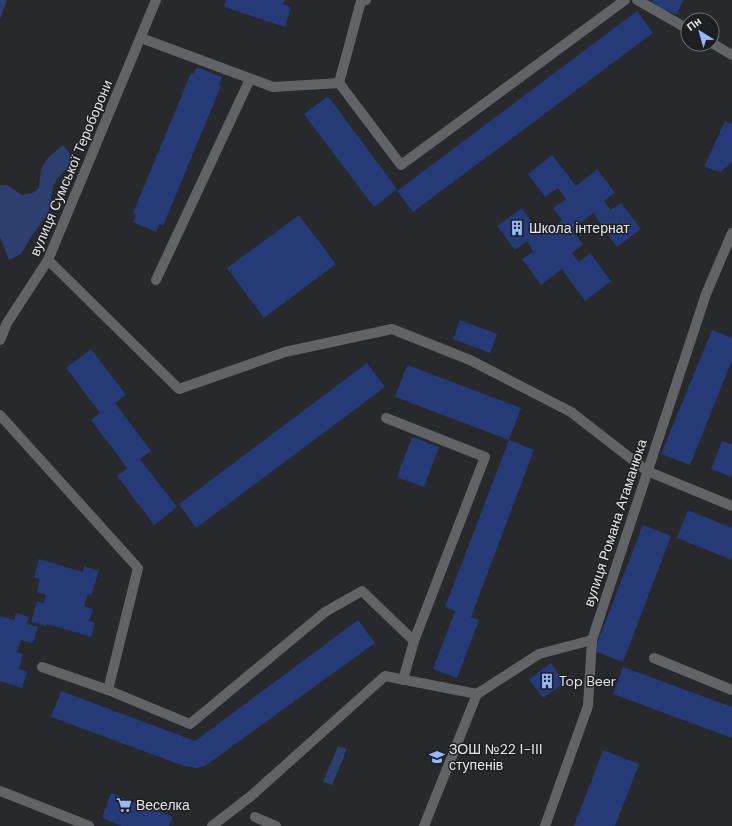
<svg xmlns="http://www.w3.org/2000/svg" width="732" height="826" font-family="'DM Sans',sans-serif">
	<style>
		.green { fill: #2d3f6e }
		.building { fill: #253a77 }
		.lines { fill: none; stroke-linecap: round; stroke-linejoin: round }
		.minor { stroke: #626365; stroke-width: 10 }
		.labels { text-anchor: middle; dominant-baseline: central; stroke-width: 3; stroke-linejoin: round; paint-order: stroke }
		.street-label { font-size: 14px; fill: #e7e8eb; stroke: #1e1f23 }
		.poi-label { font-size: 14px; fill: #e7e8eb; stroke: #1e1f23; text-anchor: start }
	</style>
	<rect width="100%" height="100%" fill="#27292d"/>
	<g class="green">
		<polygon points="0,0 7,0 0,19"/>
		<path d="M63,145L71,155V164L58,178L53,186L48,214L31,237L21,254L9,260L0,237V185H7L22,195L32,193L39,188C41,162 43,162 63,145Z"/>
		<polygon points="338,746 347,749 332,785 323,782"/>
	</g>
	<g class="building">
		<polygon points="226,0 285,0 283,4 291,7 285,27 224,7"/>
		<polygon points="653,0 683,0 677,15 651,4"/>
		<polygon points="637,11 653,33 413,212 397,191"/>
		<polygon points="197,67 222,77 219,85 221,86 163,226 159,224 156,232 133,222 136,215 133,213 191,73 194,74"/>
		<polygon points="328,96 397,189 374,207 304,114"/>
		<polygon points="725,121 732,124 732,162 720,172 704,167"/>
		<polygon points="552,155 576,186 597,169 615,193 604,201 611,210 621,203 641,229 617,247 593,213 572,229 583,244 572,253 579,262 590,253 611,281 585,301 562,269 541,285 522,259 533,252 527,241 515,250 497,226 522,208 541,236 562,220 553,208 566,199 558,188 545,197 528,174"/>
		<polygon points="299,215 336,264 264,318 227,268"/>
		<polygon points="460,320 497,334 490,353 453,339"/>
		<polygon points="712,330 732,338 732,360 690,465 661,454"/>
		<polygon points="91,349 126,395 115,403 151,451 140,459 177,507 154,525 117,476 127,468 91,420 100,413 66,368"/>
		<polygon points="367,363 385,387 196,528 179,504"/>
		<polygon points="407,365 521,408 509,440 395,397"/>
		<polygon points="412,437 439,447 424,487 397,477"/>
		<polygon points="509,440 534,450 471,617 479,620 457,678 433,669 455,611 445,607"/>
		<polygon points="722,441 732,444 732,477 711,469"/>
		<polygon points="688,510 732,528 732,560 677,538"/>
		<polygon points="643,525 671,536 623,662 594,651"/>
		<polygon points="39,559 83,572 84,566 99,571 91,595 88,594 84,606 93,609 89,621 95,623 91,637 47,624 46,626 31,622 37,601 44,603 46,595 37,592 40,579 34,577"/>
		<polygon points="16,613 29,617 27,624 38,627 33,643 21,640 17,652 23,654 19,669 27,672 22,688 0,681 0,616 14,620"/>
		<polygon points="358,620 375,643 205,766 196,768 184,766 51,717 61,691 195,741"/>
		<polygon points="551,663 565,683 543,698 529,679"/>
		<polygon points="623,667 732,707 732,738 613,694"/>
		<polygon points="603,750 639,764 615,826 574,826"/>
		<polygon points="111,793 173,817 169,826 122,826 102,818"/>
	</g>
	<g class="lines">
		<g class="minor">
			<polyline points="637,0 688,29"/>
			<polyline points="141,38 273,87 339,83 401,165 625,0"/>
			<polyline points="712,43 732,55"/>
			<polyline points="339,83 361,1 366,0"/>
			<polyline points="48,260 179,389 285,352 392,329 470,360 571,412 647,471 732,506"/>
			<polyline points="156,280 250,79"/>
			<polyline points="0,340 7,323 48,260 156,0"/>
			<polyline points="0,415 138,568 108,690 190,724 325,612 362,591 414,641 485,457 386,418"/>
			<polyline points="654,658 732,690"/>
			<polyline points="42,667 108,690"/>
			<polyline points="403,680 414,641"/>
			<polyline points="0,791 89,826"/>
			<polyline points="255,817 276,826"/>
			<polyline points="212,826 251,796 385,676 477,694 539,654 592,640"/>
			<polyline points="424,826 477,694"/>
			<polyline points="545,826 588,706 592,640 706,294 732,233"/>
		</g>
	</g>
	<defs>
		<symbol id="building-bare" viewBox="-9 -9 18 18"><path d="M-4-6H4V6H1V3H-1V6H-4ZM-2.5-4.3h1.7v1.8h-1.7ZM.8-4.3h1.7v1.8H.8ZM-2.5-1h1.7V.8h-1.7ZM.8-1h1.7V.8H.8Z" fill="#98b6fd" stroke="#1e1f23" stroke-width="2.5" paint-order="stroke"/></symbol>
		<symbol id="school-bare" viewBox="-9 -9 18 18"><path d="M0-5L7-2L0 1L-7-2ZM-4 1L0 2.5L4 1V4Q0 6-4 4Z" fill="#98b6fd" stroke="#1e1f23" stroke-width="2.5" paint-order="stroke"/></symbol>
		<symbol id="supermarket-bare" viewBox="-9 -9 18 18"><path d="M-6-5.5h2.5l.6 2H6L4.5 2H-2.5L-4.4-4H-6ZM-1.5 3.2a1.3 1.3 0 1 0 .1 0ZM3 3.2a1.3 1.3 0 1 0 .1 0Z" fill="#98b6fd" stroke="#1e1f23" stroke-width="2.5" paint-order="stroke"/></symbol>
	</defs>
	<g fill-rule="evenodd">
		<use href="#building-bare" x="506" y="217" width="22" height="22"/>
		<use href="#building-bare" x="536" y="670" width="22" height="22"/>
		<use href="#school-bare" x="426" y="746" width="22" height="22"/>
		<use href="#supermarket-bare" x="113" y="794" width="22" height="22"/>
	</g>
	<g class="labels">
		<g class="street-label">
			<text transform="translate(71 168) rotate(-67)">вулиця Сумської Тероборони</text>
			<text transform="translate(615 523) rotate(-72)">вулиця Романа Атаманюка</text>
		</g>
		<g class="poi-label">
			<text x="529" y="228">Школа інтернат</text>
			<text x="559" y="681">Top Beer</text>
			<text x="449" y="749">ЗОШ №22 І-ІІІ<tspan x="449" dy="16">ступенів</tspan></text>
			<text x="136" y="805">Веселка</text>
		</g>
	</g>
	<g transform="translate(700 32) rotate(323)"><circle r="19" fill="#1e1f23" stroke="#6e6f73"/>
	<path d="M0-3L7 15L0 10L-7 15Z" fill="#98b6fd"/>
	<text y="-6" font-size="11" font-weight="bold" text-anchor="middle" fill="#e7e8eb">Пн</text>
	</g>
</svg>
